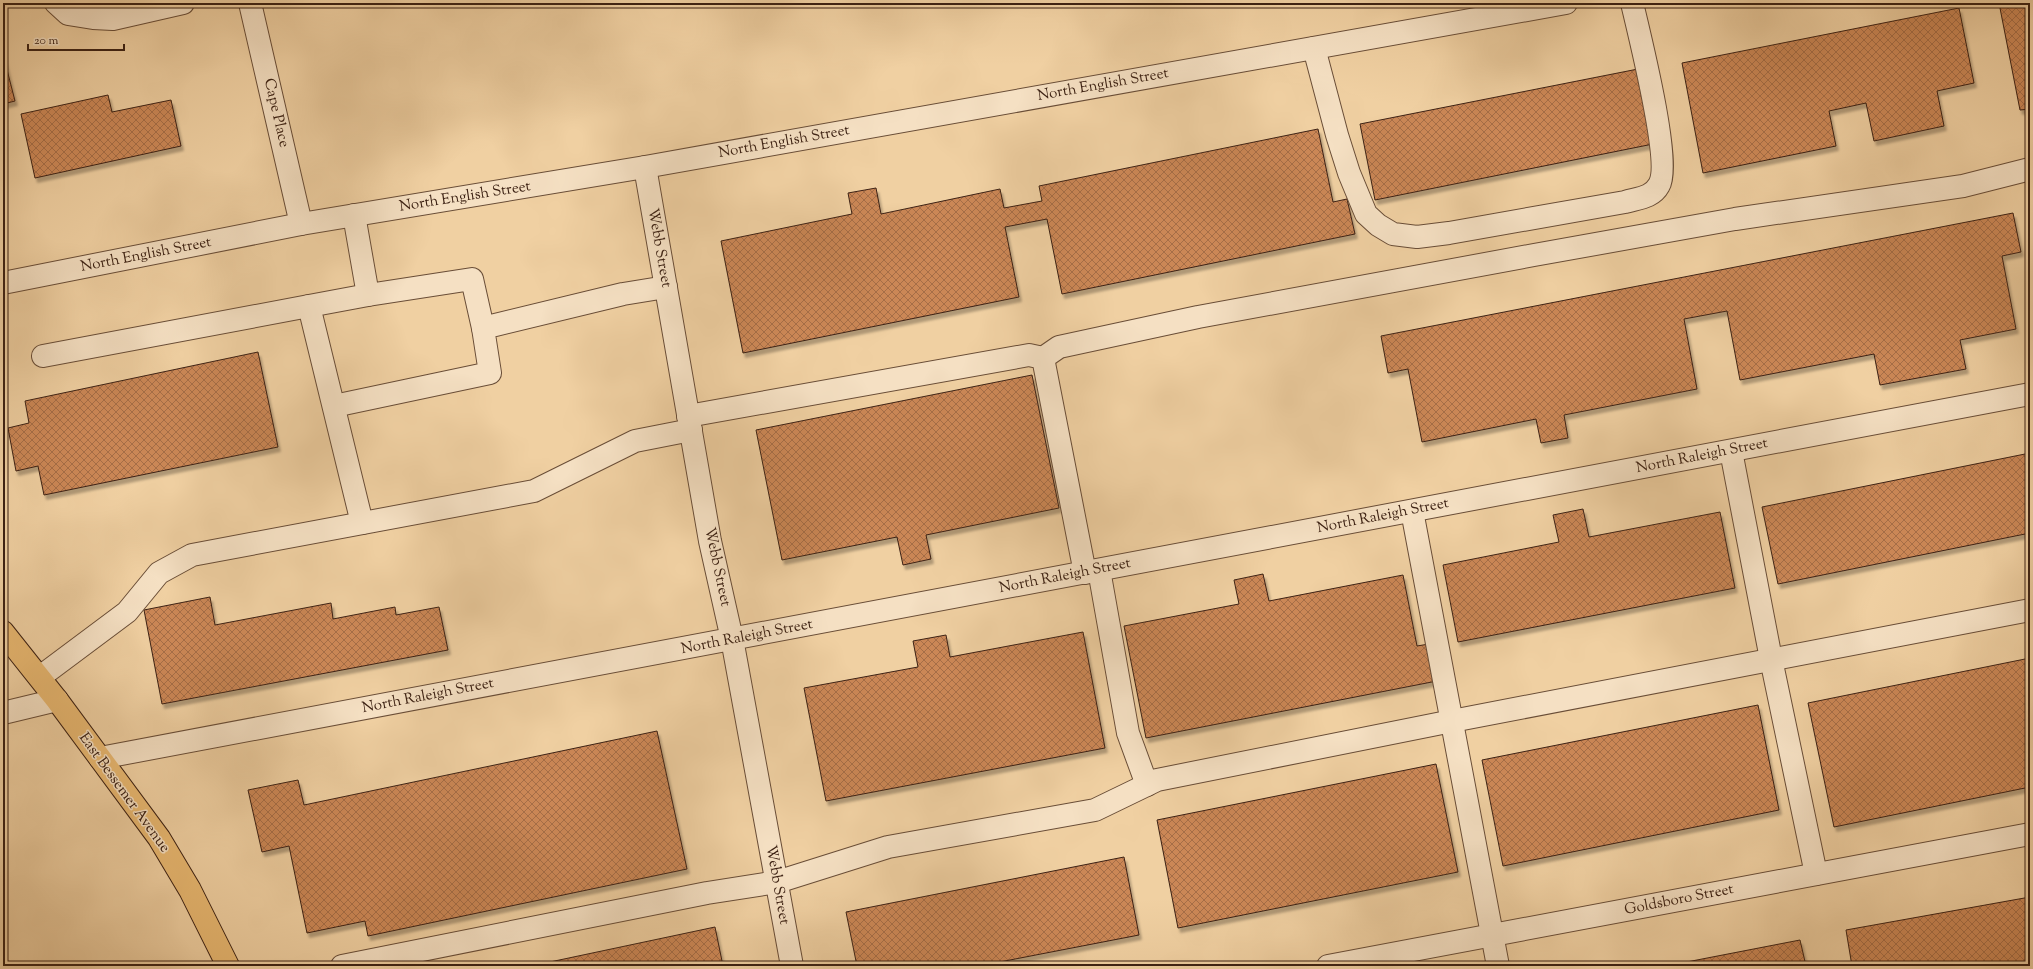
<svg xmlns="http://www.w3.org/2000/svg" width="2033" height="969" font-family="'Sorts Mill Goudy',serif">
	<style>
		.building { fill: url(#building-cross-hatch); stroke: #3c2113; filter: url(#shadow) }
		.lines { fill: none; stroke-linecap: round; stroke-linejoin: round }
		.minor-casing { stroke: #694d37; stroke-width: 24 }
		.major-casing { stroke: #3c2113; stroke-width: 24 }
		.minor { stroke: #f5e0c3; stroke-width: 22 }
		.major { stroke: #e8b871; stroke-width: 22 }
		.labels { text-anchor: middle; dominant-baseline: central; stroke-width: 3; stroke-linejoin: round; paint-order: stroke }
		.street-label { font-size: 15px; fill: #3c2113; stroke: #f5e0c3 }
	</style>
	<defs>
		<pattern id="building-cross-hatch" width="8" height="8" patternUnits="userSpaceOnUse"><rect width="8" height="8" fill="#cb8757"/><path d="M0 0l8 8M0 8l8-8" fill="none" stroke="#a66e47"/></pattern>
		<filter id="shadow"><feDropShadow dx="2.5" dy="4.5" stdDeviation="1" flood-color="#0004"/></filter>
	</defs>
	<rect width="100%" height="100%" fill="#f0d0a2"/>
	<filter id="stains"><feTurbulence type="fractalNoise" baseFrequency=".005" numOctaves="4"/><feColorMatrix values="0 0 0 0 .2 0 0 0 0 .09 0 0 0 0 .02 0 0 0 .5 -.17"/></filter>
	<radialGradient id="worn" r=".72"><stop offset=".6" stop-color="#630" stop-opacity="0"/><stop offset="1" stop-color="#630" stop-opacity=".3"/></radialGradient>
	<g class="building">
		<polygon points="1999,3 2030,3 2030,109 2020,110"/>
		<polygon points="1959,8 1974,83 1937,91 1944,126 1874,141 1866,103 1829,111 1836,146 1703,173 1682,63"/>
		<polygon points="3,54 15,101 3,104"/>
		<polygon points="1638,69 1653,144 1375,200 1360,124"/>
		<polygon points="108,95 112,112 171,100 181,146 35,178 21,114"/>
		<polygon points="1318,129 1333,202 1347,199 1355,234 1062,294 1047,219 1005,227 1019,297 743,353 721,241 852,214 848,193 876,188 881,214 1000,189 1004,208 1042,201 1039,186"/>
		<polygon points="2013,213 2021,252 2002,256 2016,329 1960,340 1966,369 1880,385 1874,354 1740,380 1727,311 1684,319 1697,389 1564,415 1568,438 1541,443 1536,419 1422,442 1408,369 1388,373 1381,336"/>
		<polygon points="258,352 278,447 44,495 38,466 16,471 8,428 29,423 25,401"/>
		<polygon points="1032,375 1059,508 926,535 931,559 903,565 897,537 782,560 756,430"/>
		<polygon points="2030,453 2030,533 1778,584 1762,507"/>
		<polygon points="1583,509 1589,537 1720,512 1735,588 1458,642 1443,565 1559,542 1553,515"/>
		<polygon points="1263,574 1269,601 1403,575 1417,646 1435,643 1442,680 1146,738 1124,626 1239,604 1234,580"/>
		<polygon points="210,597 215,625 331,603 333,619 395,607 396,615 439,607 448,650 162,704 144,610"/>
		<polygon points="1083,632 1105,748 826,801 804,688 918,667 913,641 946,635 950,657"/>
		<polygon points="2030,658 2030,787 1834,827 1808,703"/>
		<polygon points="1758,705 1779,810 1503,866 1482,760"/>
		<polygon points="657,731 687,869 368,936 365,921 307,933 289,846 262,852 248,790 298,780 304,805"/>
		<polygon points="1436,764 1458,872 1178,928 1157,820"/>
		<polygon points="1124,857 1139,935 979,966 857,966 846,912"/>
		<polygon points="2030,897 2030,966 1852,966 1846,930"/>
		<polygon points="715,927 723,966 531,966"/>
		<polygon points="1800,940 1806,966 1666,966"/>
	</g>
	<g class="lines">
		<defs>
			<g id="minor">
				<polyline points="56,3 68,14 93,18 113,19 183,3"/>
				<polyline points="250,3 301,224"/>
				<path d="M1314,48L1337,135L1349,173L1366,214L1378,225L1393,234L1417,237L1449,233L1625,202C1638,198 1652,198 1659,185C1672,164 1639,33 1632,3"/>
				<polyline points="645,167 710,541 732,639 792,966"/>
				<polyline points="354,215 368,295 309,306 362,523"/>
				<polyline points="3,283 301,224 645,167 1566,3"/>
				<polyline points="368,295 472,279 483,328"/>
				<polyline points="43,356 309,306"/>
				<polyline points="1043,358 1059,347 1198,317 1534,255 1735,219 1963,186 2030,169"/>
				<polyline points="334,406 490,373 483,328 623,294 666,287"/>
				<polyline points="688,416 1029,355 1043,358 1085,573"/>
				<polyline points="1731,451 1771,659 1816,874"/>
				<polyline points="1412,511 1498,966"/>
				<polyline points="1099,570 1128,733 1147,785"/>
				<polyline points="40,677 127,612 159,573 192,555 534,491 635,441 691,430"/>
				<polyline points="3,713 57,700"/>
				<polyline points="100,758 2030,394"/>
				<polyline points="342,966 707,893 777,882 888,847 1095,810 1157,780 1452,721 2030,610"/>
				<polyline points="1328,966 2030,834"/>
			</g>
			<polyline id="major" points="3,632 57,700 159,838 190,890 228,966"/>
		</defs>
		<use href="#minor" class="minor-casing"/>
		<use href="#major" class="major-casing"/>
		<use href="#minor" class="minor"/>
		<use href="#major" class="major"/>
	</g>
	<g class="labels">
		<g class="street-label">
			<text transform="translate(1103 85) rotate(-10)">North English Street</text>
			<text transform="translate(276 113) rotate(77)">Cape Place</text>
			<text transform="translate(784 142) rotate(-10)">North English Street</text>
			<text transform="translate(465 197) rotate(-9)">North English Street</text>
			<text transform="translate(659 248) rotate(80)">Webb Street</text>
			<text transform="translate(146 255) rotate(-11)">North English Street</text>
			<text transform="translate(1702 456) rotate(-11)">North Raleigh Street</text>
			<text transform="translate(1383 516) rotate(-11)">North Raleigh Street</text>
			<text transform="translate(717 567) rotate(78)">Webb Street</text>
			<text transform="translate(1065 576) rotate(-11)">North Raleigh Street</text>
			<text transform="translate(747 637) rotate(-11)">North Raleigh Street</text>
			<text transform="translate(428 696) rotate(-11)">North Raleigh Street</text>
			<text transform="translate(124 793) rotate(54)">East Bessemer Avenue</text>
			<text transform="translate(777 885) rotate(80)">Webb Street</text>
			<text transform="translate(1679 900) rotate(-11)">Goldsboro Street</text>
		</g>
	</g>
	<rect width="2033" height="969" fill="none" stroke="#f0d0a2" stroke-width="16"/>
	<rect x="4" y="4" width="2025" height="961" fill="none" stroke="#3c2113" stroke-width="2"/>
	<rect x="8" y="8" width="2017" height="953" fill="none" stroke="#3c2113"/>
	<path d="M28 44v6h96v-6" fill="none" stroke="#3c2113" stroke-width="2"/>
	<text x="34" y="44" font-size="12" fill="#3c2113" stroke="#f5e0c3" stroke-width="3" paint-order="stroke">20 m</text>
	<rect width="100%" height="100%" filter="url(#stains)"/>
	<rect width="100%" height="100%" fill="url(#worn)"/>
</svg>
